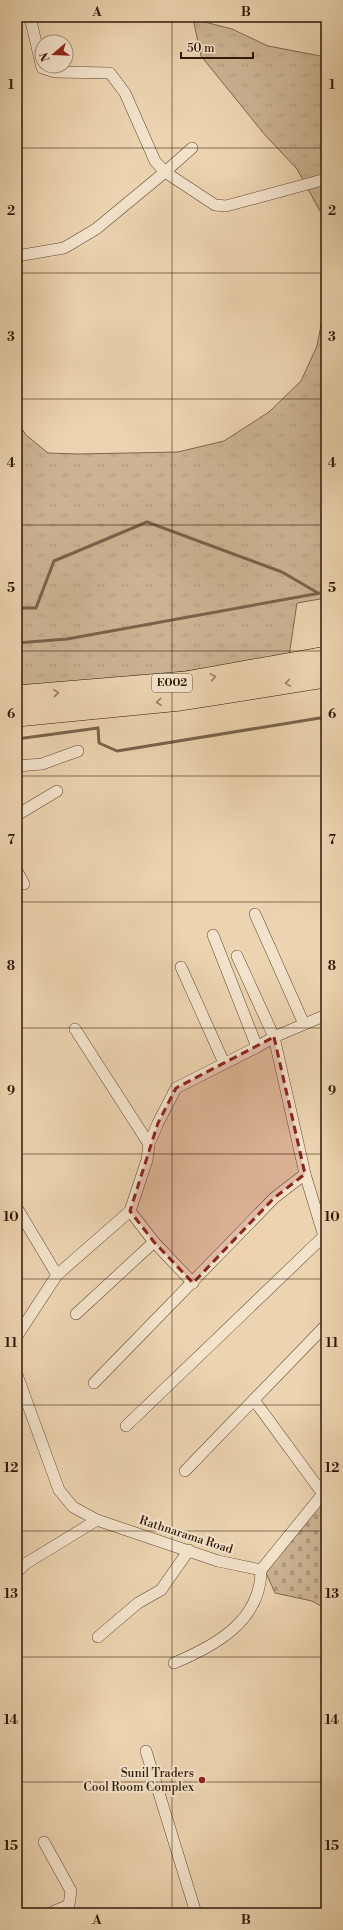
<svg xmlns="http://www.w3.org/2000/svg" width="343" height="1930" font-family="'Libre Bodoni',serif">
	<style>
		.grass { fill: url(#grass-tufts); stroke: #7e664d }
		.cemetery { fill: url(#cemetery-stones); stroke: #7e664d }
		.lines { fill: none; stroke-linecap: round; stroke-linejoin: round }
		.stream { stroke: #7a624a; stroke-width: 3 }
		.street-casing { stroke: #5f4631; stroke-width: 12 }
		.highway-casing { stroke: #301707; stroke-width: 22 }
		.street { stroke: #f3e3cc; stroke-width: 11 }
		.highway { stroke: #ecd4b0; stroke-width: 21 }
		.oneway { stroke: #977f64 }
		.marked { fill: #8f2418; fill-opacity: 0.2; stroke: #8f2418; stroke-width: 3; stroke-dasharray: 8 5; stroke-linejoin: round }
		.grid { fill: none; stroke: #301707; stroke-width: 1; stroke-opacity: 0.55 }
		.poi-dot { fill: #8f2418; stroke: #f3e3cc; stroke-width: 1.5 }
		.labels { text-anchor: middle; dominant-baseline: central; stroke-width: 4; stroke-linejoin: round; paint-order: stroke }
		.shield { fill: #f3e3cc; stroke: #6a5442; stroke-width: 1 }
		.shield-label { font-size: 11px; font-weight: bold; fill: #301707 }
		.street-label { font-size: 12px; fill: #301707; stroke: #f3e3cc }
		.poi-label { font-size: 12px; fill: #301707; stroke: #f3e3cc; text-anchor: end }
		.neatline { fill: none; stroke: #301707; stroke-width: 1.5 }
		.grid-label { font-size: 13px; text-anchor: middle; font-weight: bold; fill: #301707 }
	</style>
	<defs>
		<pattern id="grass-tufts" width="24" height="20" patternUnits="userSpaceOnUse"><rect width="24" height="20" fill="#ccb493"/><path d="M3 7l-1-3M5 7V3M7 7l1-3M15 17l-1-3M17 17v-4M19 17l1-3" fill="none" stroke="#b09a7d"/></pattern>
		<pattern id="cemetery-stones" width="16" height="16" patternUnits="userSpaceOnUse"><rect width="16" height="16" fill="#ccb493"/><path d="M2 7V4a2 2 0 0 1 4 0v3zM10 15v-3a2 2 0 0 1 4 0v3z" fill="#b09a7d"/></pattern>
	</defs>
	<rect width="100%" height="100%" fill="#ecd4b0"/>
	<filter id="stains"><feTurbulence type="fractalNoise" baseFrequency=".005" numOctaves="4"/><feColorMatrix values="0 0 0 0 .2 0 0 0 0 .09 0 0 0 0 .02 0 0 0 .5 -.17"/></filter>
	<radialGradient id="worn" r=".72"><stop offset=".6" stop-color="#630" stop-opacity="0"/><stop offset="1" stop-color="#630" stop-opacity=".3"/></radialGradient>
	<g class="grass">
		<polygon points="193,19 232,29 268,46 326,57 326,222 297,169 265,135 201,56"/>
		<polygon points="326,299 326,598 297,603 289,656 147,677 17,688 17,422 26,435 48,453 78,454 178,452 224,441 269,412 301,381 317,346"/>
	</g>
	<polygon class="cemetery" points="326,1496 326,1609 312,1601 275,1593 266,1573"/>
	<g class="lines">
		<g class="stream">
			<polyline points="17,608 36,608 54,561 147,522 282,572 318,593"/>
			<polyline points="17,643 67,639 326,592"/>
			<polyline points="17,739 98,728 99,743 117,751 326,717"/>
		</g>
		<defs>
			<g id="street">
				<polyline points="192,148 165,172 215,205 226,206 326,179"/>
				<polyline points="17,256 64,248 96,229 165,172 155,161 125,93 110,73 55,72 42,68 30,17"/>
				<polyline points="17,766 42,764 78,751"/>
				<polyline points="17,815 57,791"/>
				<polyline points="17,871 24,884"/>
				<polyline points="255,914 304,1024"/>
				<polyline points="213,935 257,1047"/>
				<polyline points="237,956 274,1037 305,1174 326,1243"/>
				<polyline points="181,967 224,1063"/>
				<polyline points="75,1029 149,1144"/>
				<polyline points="17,1208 57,1275"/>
				<polyline points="130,1211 154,1242"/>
				<polyline points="76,1314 154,1242 193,1283"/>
				<polyline points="17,1336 57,1275 130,1211 147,1160 149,1144 158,1123 176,1088 257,1047 274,1037 326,1015"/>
				<polyline points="17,1375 59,1490 73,1507 97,1520"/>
				<polyline points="94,1383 274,1198 305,1174"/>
				<polyline points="254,1400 323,1494"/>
				<polyline points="126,1426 324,1236"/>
				<polyline points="185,1471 326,1325"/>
				<polyline points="17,1572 25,1564 97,1520 218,1561 261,1570 326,1490"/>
				<polyline points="98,1637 138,1603 161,1590 189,1550"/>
				<path d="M174,1663C215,1646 261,1621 261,1570"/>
				<polyline points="146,1751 196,1913"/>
				<polyline points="44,1842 71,1891 69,1905 50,1913"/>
			</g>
			<g id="highway">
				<polyline points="17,696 186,682 326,657"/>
				<polyline points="17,716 181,700 326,677"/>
			</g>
		</defs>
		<use href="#street" class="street-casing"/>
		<use href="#highway" class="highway-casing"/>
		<use href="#street" class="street"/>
		<use href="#highway" class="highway"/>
	</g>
	<defs><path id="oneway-chevron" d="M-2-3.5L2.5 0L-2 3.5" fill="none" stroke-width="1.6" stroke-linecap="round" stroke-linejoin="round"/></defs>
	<g class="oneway">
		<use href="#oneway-chevron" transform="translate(213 677) rotate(-10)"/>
		<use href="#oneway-chevron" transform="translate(288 683) rotate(171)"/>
		<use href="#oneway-chevron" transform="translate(56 693) rotate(-5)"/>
		<use href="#oneway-chevron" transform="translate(159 702) rotate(175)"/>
	</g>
	<path class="marked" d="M274,1037L305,1174L274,1198L193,1283L154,1242L130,1211L158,1123L176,1088Z"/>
	<path class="grid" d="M172,17V1913M17,148H326M17,273H326M17,399H326M17,525H326M17,651H326M17,776H326M17,902H326M17,1028H326M17,1154H326M17,1279H326M17,1405H326M17,1531H326M17,1657H326M17,1782H326"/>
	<circle class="poi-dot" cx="202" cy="1780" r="4"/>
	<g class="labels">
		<rect class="shield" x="152" y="674" width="40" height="18" rx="3"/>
		<g class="shield-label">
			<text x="172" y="683">E002</text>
		</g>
		<g class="street-label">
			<text transform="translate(186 1535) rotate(18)">Rathnarama Road</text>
		</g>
		<g class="poi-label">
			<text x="194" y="1773">Sunil Traders<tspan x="194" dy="14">Cool Room Complex</tspan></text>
		</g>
	</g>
	<rect width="343" height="1930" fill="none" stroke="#ecd4b0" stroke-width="44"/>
	<g transform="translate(54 54) rotate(251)"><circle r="19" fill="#f3e3cc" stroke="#a5917d"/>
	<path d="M0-3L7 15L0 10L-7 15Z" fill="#8f2418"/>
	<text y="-6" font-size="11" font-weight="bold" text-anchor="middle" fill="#301707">N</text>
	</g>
	<path d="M181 52v6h72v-6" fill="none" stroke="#301707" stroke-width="2"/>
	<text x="187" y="52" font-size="12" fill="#301707" stroke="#f3e3cc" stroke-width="3" paint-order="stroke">50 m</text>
	<rect x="22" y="22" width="299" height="1886" class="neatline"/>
	<g class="grid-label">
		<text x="97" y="16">A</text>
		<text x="246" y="16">B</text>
		<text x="11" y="89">1</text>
		<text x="332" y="89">1</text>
		<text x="11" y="215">2</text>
		<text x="332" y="215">2</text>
		<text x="11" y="341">3</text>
		<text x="332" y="341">3</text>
		<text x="11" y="467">4</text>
		<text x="332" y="467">4</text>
		<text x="11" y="592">5</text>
		<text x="332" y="592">5</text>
		<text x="11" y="718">6</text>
		<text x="332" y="718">6</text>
		<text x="11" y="844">7</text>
		<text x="332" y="844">7</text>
		<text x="11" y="970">8</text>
		<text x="332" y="970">8</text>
		<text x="11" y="1095">9</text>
		<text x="332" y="1095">9</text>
		<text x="11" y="1221">10</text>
		<text x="332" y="1221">10</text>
		<text x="11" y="1347">11</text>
		<text x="332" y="1347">11</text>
		<text x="11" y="1472">12</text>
		<text x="332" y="1472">12</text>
		<text x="11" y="1598">13</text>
		<text x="332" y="1598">13</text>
		<text x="11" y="1724">14</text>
		<text x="332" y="1724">14</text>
		<text x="11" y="1850">15</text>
		<text x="332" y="1850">15</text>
		<text x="97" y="1924">A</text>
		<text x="246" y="1924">B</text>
	</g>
	<rect width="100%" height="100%" filter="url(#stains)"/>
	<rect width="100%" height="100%" fill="url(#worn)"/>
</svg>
